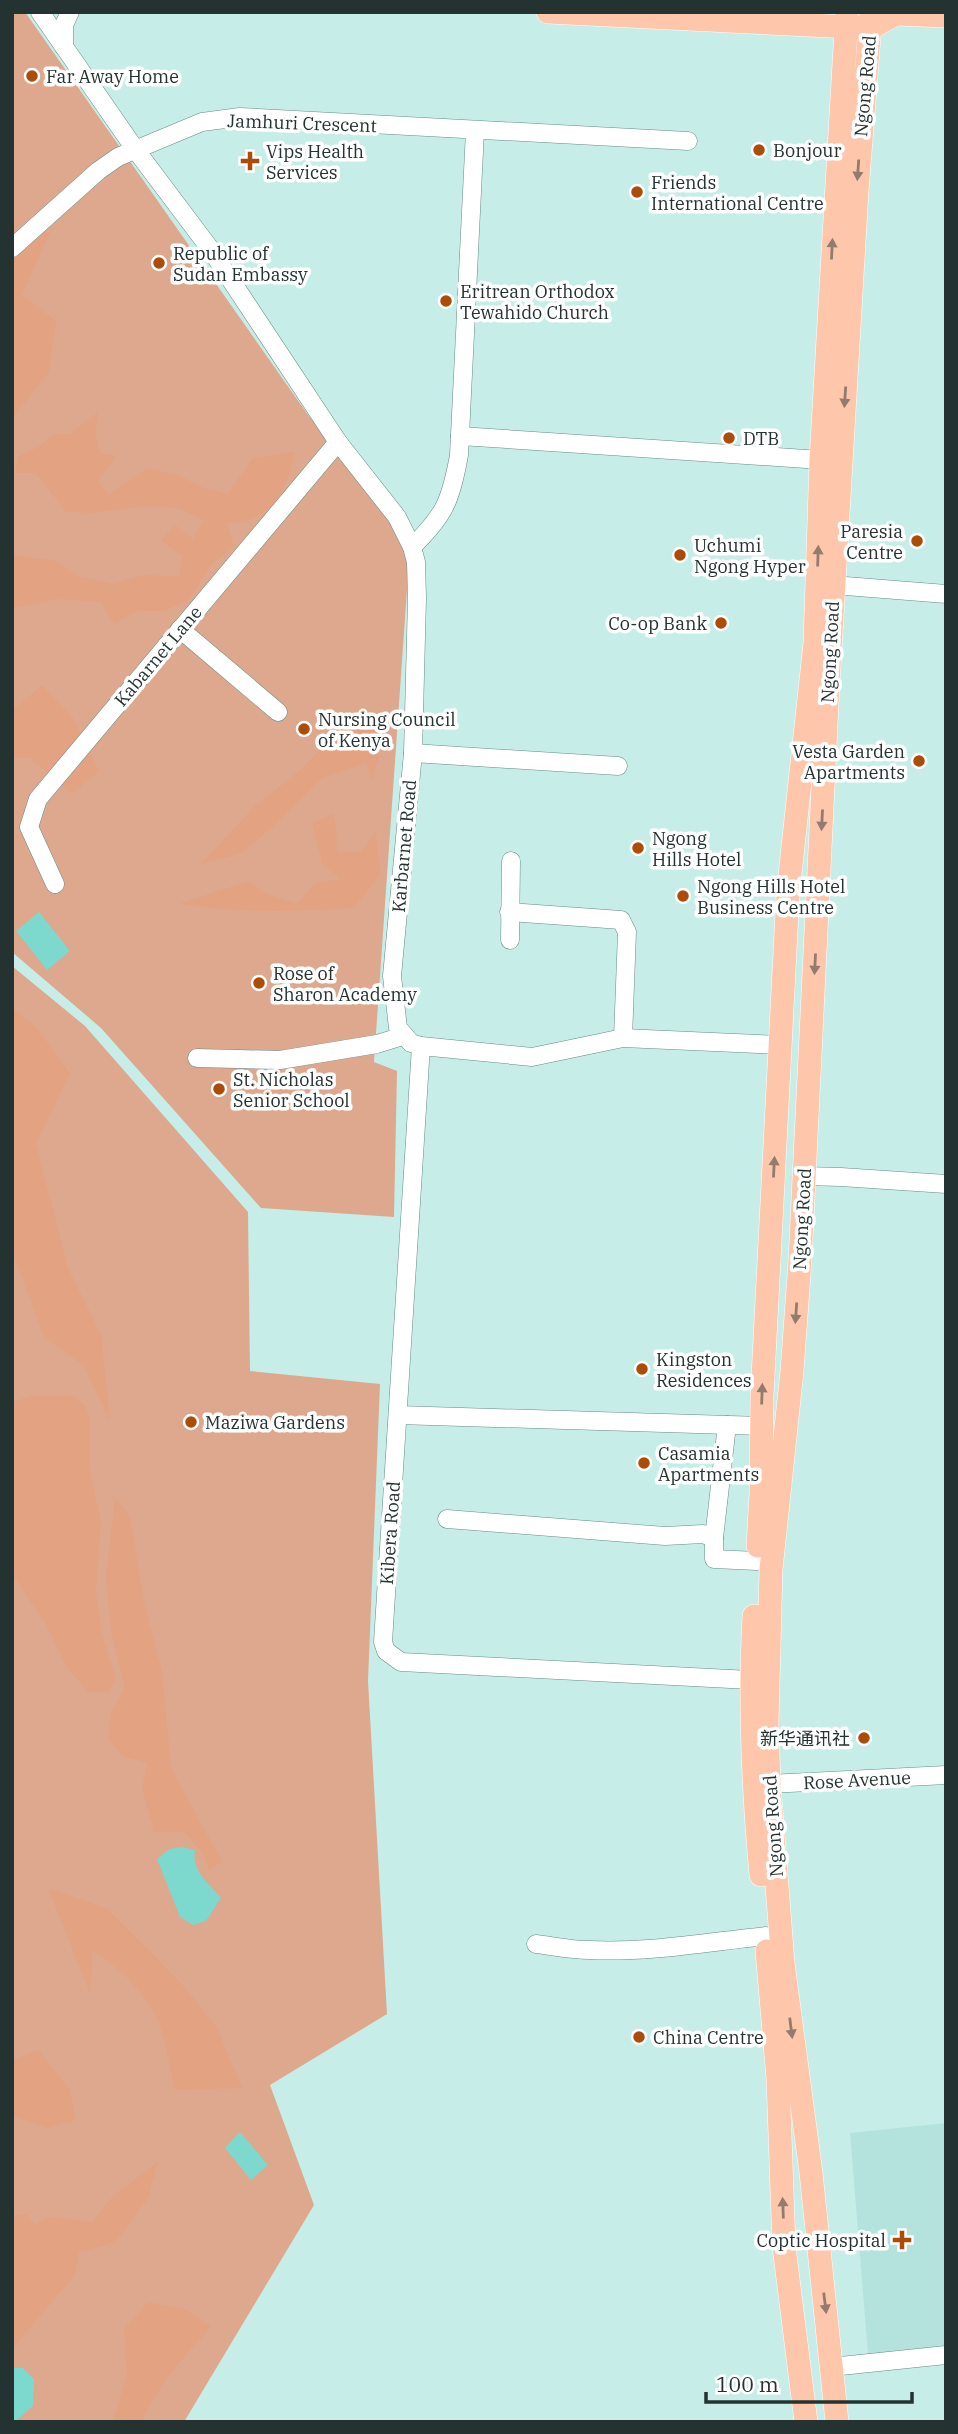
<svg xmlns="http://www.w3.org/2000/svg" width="958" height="2434" font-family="'IBM Plex Serif','Noto Sans SC',serif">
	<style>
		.built { fill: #b4e3dd }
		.green { fill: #dda88e }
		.forest { fill: #e3a383 }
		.water { fill: #7dd8ce }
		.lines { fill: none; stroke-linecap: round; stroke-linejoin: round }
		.minor-casing { stroke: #688b87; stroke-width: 19 }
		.major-casing { stroke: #fff; stroke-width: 24 }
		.minor { stroke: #fff; stroke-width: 18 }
		.major { stroke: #fec7ac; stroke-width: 23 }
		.oneway { fill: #917c6e }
		.poi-dot { fill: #ad4c07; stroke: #fff; stroke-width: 2.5 }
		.labels { text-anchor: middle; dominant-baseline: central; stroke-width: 7; stroke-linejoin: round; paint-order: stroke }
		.poi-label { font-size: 18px; fill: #243231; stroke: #fff; text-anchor: start }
		.street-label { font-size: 18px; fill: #243231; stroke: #fff }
	</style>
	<rect width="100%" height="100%" fill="#c7ede8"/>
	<polygon class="built" points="946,2123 946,2347 868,2354 850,2133"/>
	<g class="green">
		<polygon points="12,12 25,12 306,412 399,534 409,561 374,1062 397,1071 394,1217 261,1208 101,1028 12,952"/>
		<polygon points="12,966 85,1026 248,1212 250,1371 380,1384 368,1681 387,2014 270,2085 314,2205 184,2422 12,2422"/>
	</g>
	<g class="forest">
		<polygon points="50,232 22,295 56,321 49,372 12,418 12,237"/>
		<path d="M98,412L95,435L100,453L117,456L98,480L108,495L147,468L180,476L206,489L228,494L253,458L295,452C286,493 273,521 227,523L234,546L210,566L190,599L165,611H137L114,624L101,602L59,599L12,608V555L57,561L78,576L113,584L142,575L179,576L182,556L161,541L175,525L193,539L203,520L178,508L143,506L96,513L66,512L36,473H15L19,456L40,446L54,434H70Z"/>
		<polygon points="42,685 73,718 99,771 72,794 30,758 12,758 12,711"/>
		<polygon points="385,720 378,760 372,779 366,763 323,778 275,825 240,854 201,864 255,806 303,768 336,732"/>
		<path d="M333,814L336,826L337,853L361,851L376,832L380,875L354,908C296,912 237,913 179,904L249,881L267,894L297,904L314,884L340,879L322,864L312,823Z"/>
		<polygon points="12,1008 36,1027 70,1073 36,1144 68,1268 101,1335 110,1421 84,1366 44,1337 13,1252"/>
		<polygon points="31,1396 73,1396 85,1405 90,1420 90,1470 101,1523 96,1592 102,1634 116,1679 108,1692 88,1692 67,1667 46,1624 12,1574 12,1402"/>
		<polygon points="115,1498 130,1516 145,1607 162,1671 171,1768 222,1862 209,1870 202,1852 184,1832 154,1832 142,1788 147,1763 122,1756 108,1738 111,1713 125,1688 111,1630 106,1577"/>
		<path d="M48,1888L108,1909L145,1946L188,1991L217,2028L242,2088L175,2090C170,2067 165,2034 155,2014C141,1989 118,1965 93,1951L90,1993Z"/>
		<polygon points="38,2050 70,2090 76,2120 48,2128 12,2116 12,2061"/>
		<polygon points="158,2162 148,2198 115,2243 79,2252 75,2275 12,2349 12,2216 26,2214 35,2224 51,2217 93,2222 113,2196"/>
		<path d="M148,2302L187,2310L211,2327C184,2356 158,2385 142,2422H113L127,2375L124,2329Z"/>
	</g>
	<g class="water">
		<polygon points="39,912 70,951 47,970 16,931"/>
		<path d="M182,1847L195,1850C191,1871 209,1883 221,1898L206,1921L193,1925L180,1917L157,1859L169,1849Z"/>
		<polygon points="240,2132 268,2165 251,2180 225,2148"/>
		<polygon points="12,2368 23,2368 34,2379 33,2406 15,2422 12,2422"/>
	</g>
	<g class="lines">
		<defs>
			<g id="minor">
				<polyline points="40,12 135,149 211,250 338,442 397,517 412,547 416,562 417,598 413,753 392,976 398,1028 411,1043 421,1046 532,1057 623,1038 780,1045"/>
				<polyline points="64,47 64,25 70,12"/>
				<polyline points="12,248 98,171 118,157 202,122 240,117 688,141"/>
				<polyline points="460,436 821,460"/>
				<path d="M412,547C445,515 451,500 459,455L475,131"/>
				<polyline points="833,585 946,594"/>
				<polyline points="180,629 278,712"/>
				<polyline points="413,753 618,766"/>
				<polyline points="55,884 29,827 38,799 338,442"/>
				<polyline points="509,912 621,920 627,932 623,1038"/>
				<polyline points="510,940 511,861"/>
				<polyline points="421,1046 383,1642 386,1651 401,1662 750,1680"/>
				<polyline points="197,1058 280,1060 377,1044 403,1036"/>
				<polyline points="804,1176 841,1177 946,1184"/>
				<polyline points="398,1415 762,1426"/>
				<polyline points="447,1519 665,1536 703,1534 714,1538 714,1559 757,1561"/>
				<polyline points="714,1538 727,1425"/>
				<polyline points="769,1784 946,1775"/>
				<path d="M536,1944C553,1946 572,1950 589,1950C649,1953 708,1942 766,1936"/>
				<polyline points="831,2367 946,2355"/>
			</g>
			<g id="major">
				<polyline points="548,12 870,28 896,14"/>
				<polyline points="891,12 896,14 946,16"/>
				<polyline points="758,1546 761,1493 762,1396 788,893 815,643 821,460 847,12"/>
				<path d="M754,1616C749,1703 753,1788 761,1875"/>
				<polyline points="767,1951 778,2079 784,2247 806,2422"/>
				<polyline points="837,2422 811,2173 783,1963 769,1784 767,1722 771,1569 792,1371 800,1261 828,684 857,191 871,12"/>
			</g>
		</defs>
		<use href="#minor" class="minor-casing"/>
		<use href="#major" class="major-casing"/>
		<use href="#minor" class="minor"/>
		<use href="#major" class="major"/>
	</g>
	<defs><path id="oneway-solid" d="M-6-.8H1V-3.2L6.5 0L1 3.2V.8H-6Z" transform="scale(1.75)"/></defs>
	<g class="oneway">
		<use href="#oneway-solid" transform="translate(858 170) rotate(94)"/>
		<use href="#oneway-solid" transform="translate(832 249) rotate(-87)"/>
		<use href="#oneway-solid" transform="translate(845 397) rotate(94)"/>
		<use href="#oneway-solid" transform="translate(818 556) rotate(-88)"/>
		<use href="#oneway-solid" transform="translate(822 820) rotate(93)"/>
		<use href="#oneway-solid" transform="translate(815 964) rotate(93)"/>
		<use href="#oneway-solid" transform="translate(774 1167) rotate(-87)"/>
		<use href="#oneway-solid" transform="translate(796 1313) rotate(94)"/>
		<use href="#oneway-solid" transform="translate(762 1394) rotate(-88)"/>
		<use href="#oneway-solid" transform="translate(791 2028) rotate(83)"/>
		<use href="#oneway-solid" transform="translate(783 2208) rotate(-92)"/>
		<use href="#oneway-solid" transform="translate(825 2303) rotate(83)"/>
	</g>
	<g class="poi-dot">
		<circle cx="32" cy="76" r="7"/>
		<circle cx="759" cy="150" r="7"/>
		<path d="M246.5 150.5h7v7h7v7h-7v7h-7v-7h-7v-7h7z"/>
		<circle cx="637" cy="192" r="7"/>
		<circle cx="159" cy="263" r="7"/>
		<circle cx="446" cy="301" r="7"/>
		<circle cx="729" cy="438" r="7"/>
		<circle cx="917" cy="541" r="7"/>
		<circle cx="680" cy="555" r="7"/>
		<circle cx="721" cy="623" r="7"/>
		<circle cx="304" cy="729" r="7"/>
		<circle cx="919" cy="761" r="7"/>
		<circle cx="638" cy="848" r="7"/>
		<circle cx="683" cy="896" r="7"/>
		<circle cx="259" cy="983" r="7"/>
		<circle cx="219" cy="1089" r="7"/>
		<circle cx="642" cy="1369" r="7"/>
		<circle cx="191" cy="1422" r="7"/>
		<circle cx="644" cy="1463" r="7"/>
		<circle cx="864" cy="1738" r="7"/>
		<circle cx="639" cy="2037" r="7"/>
		<path d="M898.5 2229.5h7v7h7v7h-7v7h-7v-7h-7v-7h7z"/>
	</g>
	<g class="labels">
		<g class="poi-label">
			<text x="46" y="76">Far Away Home</text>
			<text x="773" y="150">Bonjour</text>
			<text x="266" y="151">Vips Health<tspan x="266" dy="21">Services</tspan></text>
			<text x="651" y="182">Friends<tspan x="651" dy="21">International Centre</tspan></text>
			<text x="173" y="253">Republic of<tspan x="173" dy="21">Sudan Embassy</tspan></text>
			<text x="460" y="291">Eritrean Orthodox<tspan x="460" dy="21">Tewahido Church</tspan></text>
			<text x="743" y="438">DTB</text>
			<text x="903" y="531" text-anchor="end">Paresia<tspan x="903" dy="21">Centre</tspan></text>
			<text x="694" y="545">Uchumi<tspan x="694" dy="21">Ngong Hyper</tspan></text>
			<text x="707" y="623" text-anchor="end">Co-op Bank</text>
			<text x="318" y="719">Nursing Council<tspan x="318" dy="21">of Kenya</tspan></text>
			<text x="905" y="751" text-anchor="end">Vesta Garden<tspan x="905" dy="21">Apartments</tspan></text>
			<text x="652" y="838">Ngong<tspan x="652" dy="21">Hills Hotel</tspan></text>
			<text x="697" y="886">Ngong Hills Hotel<tspan x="697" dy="21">Business Centre</tspan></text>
			<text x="273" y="973">Rose of<tspan x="273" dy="21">Sharon Academy</tspan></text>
			<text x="233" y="1079">St. Nicholas<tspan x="233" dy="21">Senior School</tspan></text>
			<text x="656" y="1359">Kingston<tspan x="656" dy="21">Residences</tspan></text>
			<text x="205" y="1422">Maziwa Gardens</text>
			<text x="658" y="1453">Casamia<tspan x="658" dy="21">Apartments</tspan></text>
			<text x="850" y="1738" text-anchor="end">新华通讯社</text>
			<text x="653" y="2037">China Centre</text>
			<text x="886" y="2240" text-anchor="end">Coptic Hospital</text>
		</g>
		<g class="street-label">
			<text transform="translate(865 86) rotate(-85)">Ngong Road</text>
			<text transform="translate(302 123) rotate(2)">Jamhuri Crescent</text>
			<text transform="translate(830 652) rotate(-87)">Ngong Road</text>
			<text transform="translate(158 656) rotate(-50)">Kabarnet Lane</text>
			<text transform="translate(404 846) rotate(-85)">Karbarnet Road</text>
			<text transform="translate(802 1219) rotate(-87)">Ngong Road</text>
			<text transform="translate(390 1533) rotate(-86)">Kibera Road</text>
			<text transform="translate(857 1780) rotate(-3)">Rose Avenue</text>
			<text transform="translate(773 1826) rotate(-94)">Ngong Road</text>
		</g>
	</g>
	<rect width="958" height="2434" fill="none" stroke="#243231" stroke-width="28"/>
	<path d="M706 2392v10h206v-10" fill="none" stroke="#243231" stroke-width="3.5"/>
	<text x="716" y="2392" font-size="21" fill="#243231" stroke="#ffffff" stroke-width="5" paint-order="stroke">100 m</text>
</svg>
